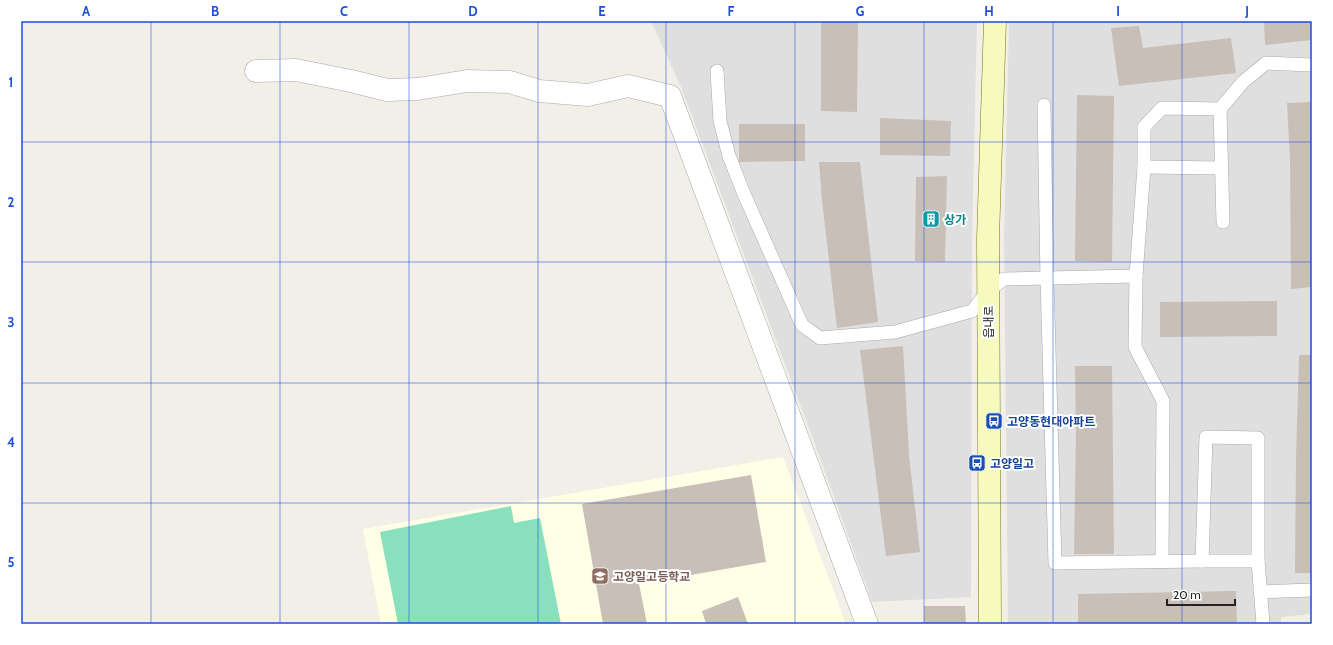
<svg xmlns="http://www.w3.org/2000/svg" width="1333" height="645" font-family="Cabin,'Noto Sans KR',sans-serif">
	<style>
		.residential { fill: #e0dfdf }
		.education { fill: #ffffe5 }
		.pitch { fill: #88e0be }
		.building { fill: #c7bfb8 }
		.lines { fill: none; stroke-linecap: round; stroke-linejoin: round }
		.lane-casing { stroke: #a9a9a9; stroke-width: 14 }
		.street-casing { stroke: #a9a9a9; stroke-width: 23 }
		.secondary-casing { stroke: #707d05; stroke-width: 23 }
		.lane { stroke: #fff; stroke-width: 13 }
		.street { stroke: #fff; stroke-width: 22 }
		.secondary { stroke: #f7fabf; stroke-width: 22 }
		.grid { fill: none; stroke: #1d4ed8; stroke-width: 1; stroke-opacity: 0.55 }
		.labels { text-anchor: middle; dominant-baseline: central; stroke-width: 4; stroke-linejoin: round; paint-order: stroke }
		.culture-label { font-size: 12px; font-weight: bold; fill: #0d838f; stroke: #fff; text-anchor: start }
		.street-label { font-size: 12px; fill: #222; stroke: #fff }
		.transit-label { font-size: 12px; font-weight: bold; fill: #164399; stroke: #fff; text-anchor: start }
		.education-label { font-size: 12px; font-weight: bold; fill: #785e54; stroke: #fff; text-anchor: start }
		.neatline { fill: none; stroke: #1d4ed8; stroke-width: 1.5 }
		.grid-label { font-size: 13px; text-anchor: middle; font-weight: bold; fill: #1d4ed8 }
	</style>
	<rect width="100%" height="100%" fill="#f2efe9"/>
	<g class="residential">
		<polygon points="651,21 977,21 972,239 971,597 872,602 816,447 681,87"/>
		<polygon points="1009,21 1312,21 1312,614 1281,617 1281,624 1008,624 1004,236"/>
	</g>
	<polygon class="education" points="783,457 846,624 381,624 363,529"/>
	<polygon class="pitch" points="511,506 514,523 540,518 561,624 398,624 380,532"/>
	<g class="building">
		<polygon points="821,21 858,21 857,112 821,111"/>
		<polygon points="1264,21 1312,21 1312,40 1265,45"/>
		<polygon points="1139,26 1143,48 1231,38 1236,73 1119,86 1111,28"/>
		<polygon points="1077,95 1114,96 1112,262 1075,261"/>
		<polygon points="1312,102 1312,287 1291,289 1290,160 1287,103"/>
		<polygon points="880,118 951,121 950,156 880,155"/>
		<polygon points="739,124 805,124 805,161 739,162"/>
		<polygon points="819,162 860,162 878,322 837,328 822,201"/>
		<polygon points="947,176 945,262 915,261 916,177"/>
		<polygon points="1277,301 1277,336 1160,337 1160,302"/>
		<polygon points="903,346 909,455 920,552 886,556 860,350"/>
		<polygon points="1299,355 1312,355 1312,573 1295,573 1296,457"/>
		<polygon points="1075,366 1112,366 1114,554 1074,554 1076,430"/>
		<polygon points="751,475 766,562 639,584 647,624 603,624 582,504"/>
		<polygon points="1236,591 1237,624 1078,624 1078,594"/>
		<polygon points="738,597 748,624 706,624 702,611"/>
		<polygon points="924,606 965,606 966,624 924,624"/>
	</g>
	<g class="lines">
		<defs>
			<g id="lane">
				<polyline points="717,71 720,121 729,156 744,194 802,325 820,338 895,332 972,311 988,291 1004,279 1136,276"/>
				<polyline points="1044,105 1047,279 1055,563 1202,561 1258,561"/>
				<polyline points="1220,109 1223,222"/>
				<polyline points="1144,167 1221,168"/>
				<polyline points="1162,561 1163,401 1135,347 1136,276 1144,167 1144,127 1162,108 1220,109 1243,82 1266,63 1312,65"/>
				<polyline points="1202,561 1206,437 1258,438 1258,561 1263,624"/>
				<polyline points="1260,592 1312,590"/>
			</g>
			<polyline id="street" points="256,71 296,70 351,81 387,90 418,89 467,81 510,82 539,91 588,95 628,86 670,96 867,624"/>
			<polyline id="secondary" points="990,624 988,238 995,21"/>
		</defs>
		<use href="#lane" class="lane-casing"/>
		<use href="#street" class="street-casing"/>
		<use href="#secondary" class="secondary-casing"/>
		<use href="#lane" class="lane"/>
		<use href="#street" class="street"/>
		<use href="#secondary" class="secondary"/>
	</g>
	<path class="grid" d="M151,21V624M280,21V624M409,21V624M538,21V624M666,21V624M795,21V624M924,21V624M1053,21V624M1182,21V624M21,142H1312M21,262H1312M21,383H1312M21,503H1312"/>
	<defs>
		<symbol id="building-square" viewBox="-11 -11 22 22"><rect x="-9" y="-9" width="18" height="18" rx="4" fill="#0f9aa8" stroke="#fff"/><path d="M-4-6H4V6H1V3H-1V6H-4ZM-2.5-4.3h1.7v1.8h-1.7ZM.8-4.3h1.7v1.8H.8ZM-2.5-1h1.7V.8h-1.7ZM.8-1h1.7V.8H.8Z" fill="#fff"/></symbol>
		<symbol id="bus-square" viewBox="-11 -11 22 22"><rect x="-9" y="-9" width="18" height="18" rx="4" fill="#1a4fb4" stroke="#fff"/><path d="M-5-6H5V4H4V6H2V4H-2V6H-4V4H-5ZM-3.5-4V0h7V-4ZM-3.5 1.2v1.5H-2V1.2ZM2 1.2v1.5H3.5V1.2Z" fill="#fff"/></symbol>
		<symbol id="school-square" viewBox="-11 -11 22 22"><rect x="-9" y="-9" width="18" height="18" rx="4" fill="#8d6e63" stroke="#fff"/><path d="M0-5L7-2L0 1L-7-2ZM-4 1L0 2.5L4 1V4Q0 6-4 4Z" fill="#fff"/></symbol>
	</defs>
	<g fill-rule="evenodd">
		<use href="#building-square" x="921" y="209" width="20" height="20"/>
		<use href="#bus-square" x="984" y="411" width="20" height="20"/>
		<use href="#bus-square" x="967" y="453" width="20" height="20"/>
		<use href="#school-square" x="590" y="566" width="20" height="20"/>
	</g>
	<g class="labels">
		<g class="culture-label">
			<text x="944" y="219">상가</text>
		</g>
		<g class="street-label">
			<text transform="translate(988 322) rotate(-90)">읍내로</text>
		</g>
		<g class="transit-label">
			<text x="1007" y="421">고양동현대아파트</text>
			<text x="990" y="463">고양일고</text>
		</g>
		<g class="education-label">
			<text x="613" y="576">고양일고등학교</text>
		</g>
	</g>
	<rect width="1333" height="645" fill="none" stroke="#ffffff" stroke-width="44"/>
	<path d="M1167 599v6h68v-6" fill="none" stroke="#222222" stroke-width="2"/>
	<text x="1173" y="599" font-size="12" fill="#222222" stroke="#ffffff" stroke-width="3" paint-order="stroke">20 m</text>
	<rect x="22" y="22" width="1289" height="601" class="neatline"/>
	<g class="grid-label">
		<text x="86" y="16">A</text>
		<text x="215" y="16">B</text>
		<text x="344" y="16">C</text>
		<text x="473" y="16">D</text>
		<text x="602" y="16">E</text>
		<text x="731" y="16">F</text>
		<text x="860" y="16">G</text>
		<text x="989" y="16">H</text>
		<text x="1118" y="16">I</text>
		<text x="1247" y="16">J</text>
		<text x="11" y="87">1</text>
		<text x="11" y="207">2</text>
		<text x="11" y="327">3</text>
		<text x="11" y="447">4</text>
		<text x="11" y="567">5</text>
	</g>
</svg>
